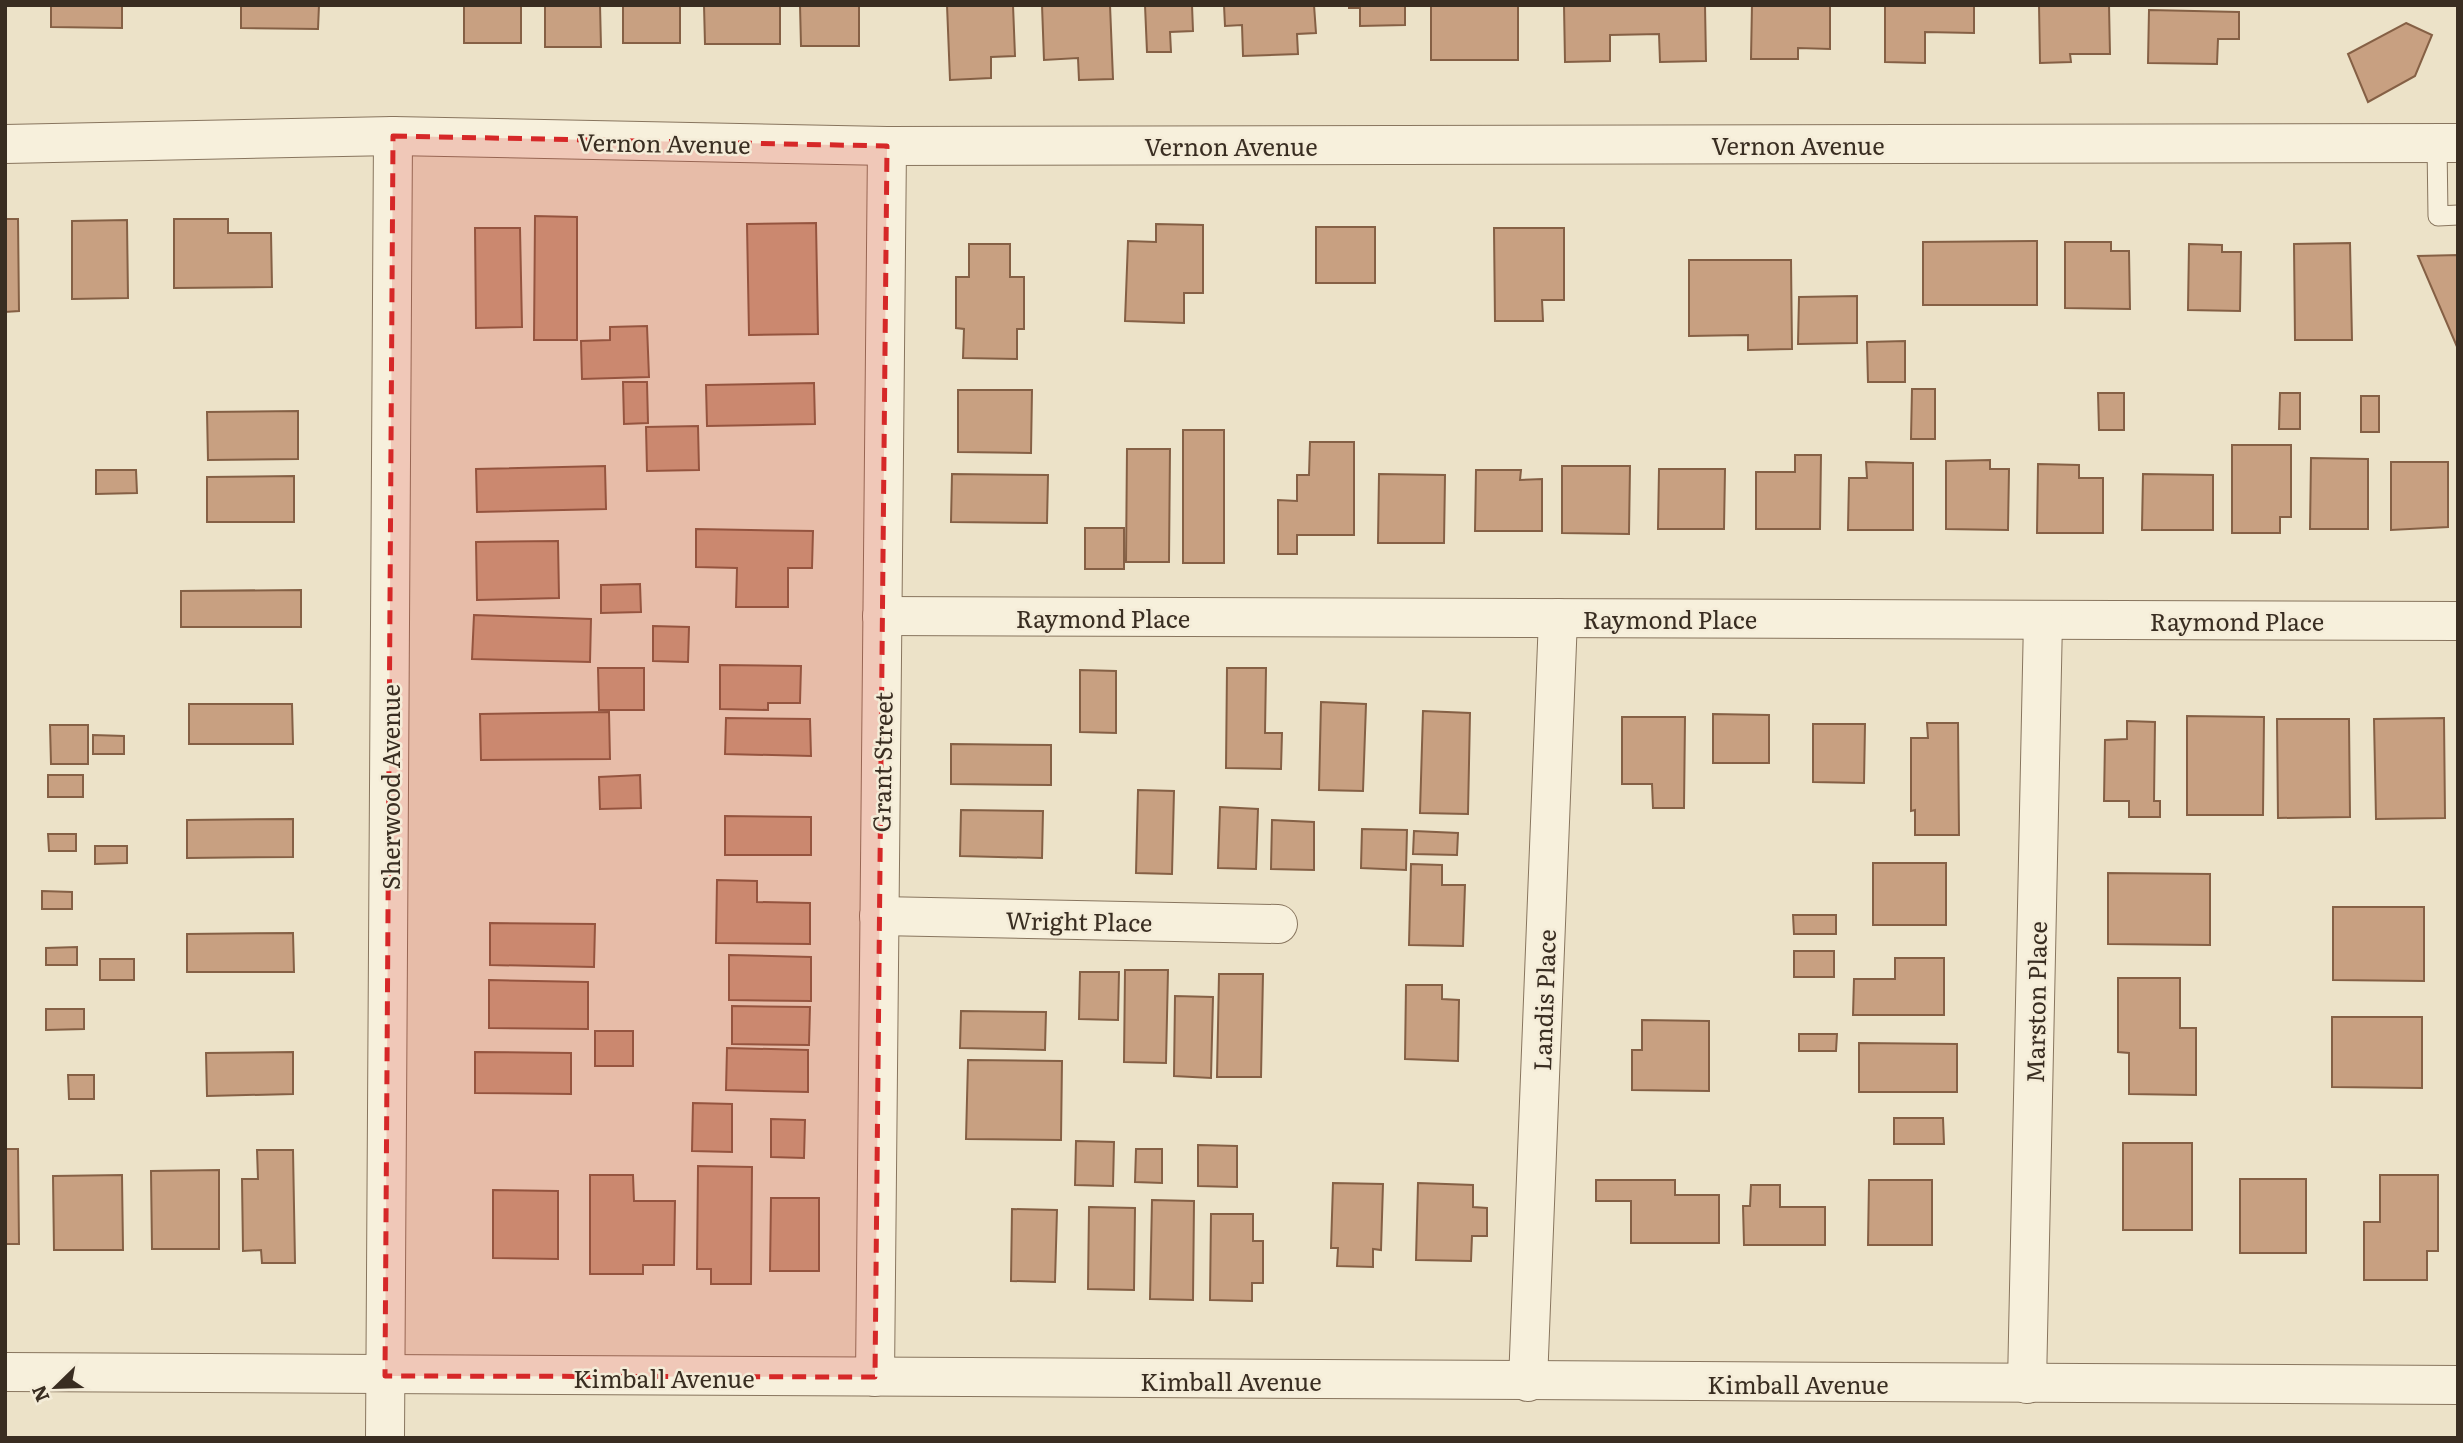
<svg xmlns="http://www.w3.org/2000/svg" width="2463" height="1443" font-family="Literata,serif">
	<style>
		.building { fill: #c8a081; stroke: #856045; stroke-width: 2 }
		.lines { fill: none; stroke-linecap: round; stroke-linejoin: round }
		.service-casing { stroke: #88755e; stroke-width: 21 }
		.minor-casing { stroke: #88755e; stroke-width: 40 }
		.tertiary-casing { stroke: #88755e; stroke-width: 40 }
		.service { stroke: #f7f0dc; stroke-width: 19 }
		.minor { stroke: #f7f0dc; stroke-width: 38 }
		.tertiary { stroke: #f7f0dc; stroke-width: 38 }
		.marked { fill: #d62828; fill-opacity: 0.2; stroke: #d62828; stroke-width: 5; stroke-dasharray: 14 9; stroke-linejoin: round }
		.labels { text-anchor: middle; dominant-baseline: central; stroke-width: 5; stroke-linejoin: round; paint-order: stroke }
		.street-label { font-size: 24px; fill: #392d21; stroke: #f4ecd8 }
	</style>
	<rect width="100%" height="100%" fill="#ece2c8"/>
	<g class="building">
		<polygon points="51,5 122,5 122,28 51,27"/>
		<polygon points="241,5 319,5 318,29 241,28"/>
		<rect x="464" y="5" width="57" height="38"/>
		<polygon points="545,5 600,5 601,47 545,47"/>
		<rect x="623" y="5" width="57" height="38"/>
		<polygon points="704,5 780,5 780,44 705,44"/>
		<polygon points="800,5 859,5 859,46 801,46"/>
		<polygon points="947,5 1013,5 1015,56 991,57 991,78 950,80"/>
		<polygon points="1042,5 1110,5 1113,79 1079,80 1078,58 1044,60"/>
		<polygon points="1145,5 1192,5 1193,31 1170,32 1171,52 1147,52"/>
		<polygon points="1224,5 1314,5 1316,33 1297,34 1298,54 1243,56 1242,25 1225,26"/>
		<polygon points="1349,5 1405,5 1405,25 1360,26 1360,8 1349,8"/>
		<rect x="1431" y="5" width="87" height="55"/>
		<polygon points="1564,5 1705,5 1706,61 1660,62 1659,34 1610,35 1610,61 1565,62"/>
		<polygon points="1752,5 1830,5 1830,49 1798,48 1798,59 1751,59"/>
		<polygon points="1885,5 1974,5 1974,33 1925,32 1925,63 1885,62"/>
		<polygon points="2039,5 2109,5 2110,54 2070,54 2071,62 2040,63"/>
		<polygon points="2149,10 2239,12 2239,39 2218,39 2217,64 2148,63"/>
		<polygon points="2406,23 2432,35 2415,76 2368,102 2348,54"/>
		<polygon points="535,216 577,217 577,340 534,340"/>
		<polygon points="5,219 18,219 19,311 5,312"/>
		<polygon points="174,219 228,219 228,233 271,233 272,287 174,288"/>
		<polygon points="127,220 128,298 72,299 72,221"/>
		<polygon points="816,223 818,334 749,335 747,224"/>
		<polygon points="1156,224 1203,225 1203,293 1184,293 1184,323 1125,321 1128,241 1156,242"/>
		<rect x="1316" y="227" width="59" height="56"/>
		<polygon points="475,228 520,228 522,327 476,328"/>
		<polygon points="1494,228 1564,228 1564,300 1542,300 1543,321 1495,321"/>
		<polygon points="2037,241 2037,305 1923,305 1923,242"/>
		<polygon points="2065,242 2111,242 2111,251 2129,251 2130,309 2065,308"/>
		<polygon points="2350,243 2352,340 2295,340 2294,244"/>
		<polygon points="969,244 1010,244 1010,277 1024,277 1024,329 1017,329 1017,359 963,358 964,329 956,328 956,277 969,277"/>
		<polygon points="2189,244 2222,245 2222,252 2241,252 2240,311 2188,310"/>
		<polygon points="2458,255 2458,349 2418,256"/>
		<polygon points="1689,260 1791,260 1792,349 1748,350 1748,335 1689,336"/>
		<polygon points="1857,296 1857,343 1798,344 1799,297"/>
		<polygon points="647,326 649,377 582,379 581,341 610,340 610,327"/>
		<polygon points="1905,341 1905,382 1868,382 1867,342"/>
		<polygon points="623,382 647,382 648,423 624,424"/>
		<polygon points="814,383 815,424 707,426 706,385"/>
		<polygon points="1912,389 1935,389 1935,439 1911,439"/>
		<polygon points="958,390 1032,390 1031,453 958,452"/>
		<polygon points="2098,393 2124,393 2124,430 2099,430"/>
		<polygon points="2280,393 2300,393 2300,429 2279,429"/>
		<rect x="2361" y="396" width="18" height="36"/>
		<polygon points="298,411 298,459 208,460 207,412"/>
		<polygon points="698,426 699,470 647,471 646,427"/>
		<rect x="1183" y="430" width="41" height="133"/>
		<polygon points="1310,442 1354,442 1354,535 1297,535 1297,554 1278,554 1278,500 1297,501 1297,475 1309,475"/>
		<polygon points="2232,445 2291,445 2291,517 2280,517 2280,533 2232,533"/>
		<polygon points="1127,449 1170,449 1169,562 1126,562"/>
		<polygon points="1795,455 1821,455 1820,529 1756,529 1756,472 1795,472"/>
		<polygon points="2311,458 2368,459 2368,529 2310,529"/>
		<polygon points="1990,460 1990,469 2009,469 2008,530 1946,529 1946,461"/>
		<polygon points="1866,462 1913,463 1913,530 1848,530 1849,478 1867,478"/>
		<polygon points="2391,462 2448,462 2448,527 2391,530"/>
		<polygon points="2038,464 2079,465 2079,478 2103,478 2103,533 2037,533"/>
		<polygon points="605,466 606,509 477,512 476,469"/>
		<polygon points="1562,466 1630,466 1629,534 1562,533"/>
		<polygon points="1659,469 1725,469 1724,529 1658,529"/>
		<polygon points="96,470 136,470 137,493 96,494"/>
		<polygon points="1476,470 1521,470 1520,480 1542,479 1542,531 1475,531"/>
		<polygon points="952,474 1048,475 1047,523 951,522"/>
		<polygon points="1379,474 1445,475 1444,543 1378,543"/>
		<polygon points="2143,474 2213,475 2213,530 2142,530"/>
		<polygon points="294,476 294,522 207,522 207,477"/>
		<rect x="1085" y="528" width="39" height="41"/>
		<polygon points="696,529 813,531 812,568 788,568 788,607 736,607 737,568 696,567"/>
		<polygon points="558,541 559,598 477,600 476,542"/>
		<polygon points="640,584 641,612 601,613 601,585"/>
		<polygon points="301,590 301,627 181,627 181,591"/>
		<polygon points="474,615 591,619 590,662 472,659"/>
		<polygon points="653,626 689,627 688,662 653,661"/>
		<polygon points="720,665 801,666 800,703 768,703 768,710 720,709"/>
		<polygon points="598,668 644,668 644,710 599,710"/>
		<polygon points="1227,668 1266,668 1265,733 1282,733 1281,769 1226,768"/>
		<polygon points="1080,670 1116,671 1116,733 1080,732"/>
		<polygon points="1321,702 1366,704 1363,791 1319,790"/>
		<polygon points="189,704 292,704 293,744 189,744"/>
		<polygon points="1423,711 1470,713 1468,814 1420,813"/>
		<polygon points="609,712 610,759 481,760 480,714"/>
		<polygon points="1713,714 1769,715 1769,763 1713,763"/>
		<polygon points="2187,716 2264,717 2263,815 2187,815"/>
		<polygon points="1622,717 1685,717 1684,808 1653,808 1652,784 1622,784"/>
		<polygon points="726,718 810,719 811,756 725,754"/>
		<polygon points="2444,718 2445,818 2376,819 2374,719"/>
		<polygon points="2277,719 2349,719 2350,817 2278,818"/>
		<polygon points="2127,721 2155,722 2154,801 2160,801 2160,817 2129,817 2129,801 2104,801 2105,740 2127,739"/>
		<polygon points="1927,723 1958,723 1959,835 1915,835 1915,810 1911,811 1911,738 1928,738"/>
		<polygon points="1813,724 1865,724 1864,783 1813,782"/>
		<polygon points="50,725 88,725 88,764 51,764"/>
		<polygon points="93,735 124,736 124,754 93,754"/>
		<polygon points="951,744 1051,745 1051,785 951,784"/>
		<rect x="48" y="775" width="35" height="22"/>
		<polygon points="640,775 641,808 600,809 599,777"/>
		<polygon points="1138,790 1174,791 1172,874 1136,873"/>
		<polygon points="1220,807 1258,809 1256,869 1218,868"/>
		<polygon points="961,810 1043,811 1042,858 960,856"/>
		<polygon points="725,816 811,817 811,855 725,855"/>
		<polygon points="293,819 293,857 187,858 187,820"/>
		<polygon points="1272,820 1314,822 1314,870 1271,869"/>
		<polygon points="1362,829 1407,830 1406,870 1361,868"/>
		<polygon points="1414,831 1458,833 1457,855 1413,854"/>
		<polygon points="48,834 76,834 76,851 49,851"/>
		<polygon points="95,846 127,846 127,863 95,864"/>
		<rect x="1873" y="863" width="73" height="62"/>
		<polygon points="1411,864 1442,865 1442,885 1465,885 1463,946 1409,945"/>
		<polygon points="2108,873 2210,874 2210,945 2108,944"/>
		<polygon points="717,880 757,881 757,902 810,903 810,944 716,943"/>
		<polygon points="42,891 72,892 72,909 42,909"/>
		<polygon points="2333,907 2424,907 2424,981 2333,980"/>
		<polygon points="1793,915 1836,915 1836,934 1794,934"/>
		<polygon points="490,923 595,924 594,967 490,965"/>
		<polygon points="293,933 294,972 187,972 187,934"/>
		<polygon points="77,947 77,965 46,965 46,948"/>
		<rect x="1794" y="951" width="40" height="26"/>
		<polygon points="729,955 811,957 811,1001 729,1000"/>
		<polygon points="1895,958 1944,958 1944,1015 1853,1015 1854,979 1895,979"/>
		<rect x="100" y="959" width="34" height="21"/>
		<polygon points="1125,970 1168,970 1166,1063 1124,1062"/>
		<polygon points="1080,972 1119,972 1118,1020 1079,1019"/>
		<polygon points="1219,974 1263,974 1261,1077 1217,1077"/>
		<polygon points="2118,978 2180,978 2180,1028 2196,1028 2196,1095 2129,1094 2129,1053 2118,1052"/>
		<polygon points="489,980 588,982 588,1029 489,1028"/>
		<polygon points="1406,985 1442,985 1442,999 1459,1000 1458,1061 1405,1059"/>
		<polygon points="1175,996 1213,997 1211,1078 1174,1076"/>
		<polygon points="732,1006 810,1007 809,1045 732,1044"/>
		<polygon points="46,1009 84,1009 84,1029 46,1030"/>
		<polygon points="961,1011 1046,1012 1045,1050 960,1048"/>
		<polygon points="2332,1017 2422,1017 2422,1088 2332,1087"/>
		<polygon points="1642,1020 1709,1021 1709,1091 1632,1090 1632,1050 1642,1050"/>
		<rect x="595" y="1031" width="38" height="35"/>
		<polygon points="1799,1034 1837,1034 1836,1051 1799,1051"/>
		<polygon points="1859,1043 1957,1044 1957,1092 1859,1092"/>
		<polygon points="727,1048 808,1050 808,1092 726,1090"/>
		<polygon points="293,1052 293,1094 207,1096 206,1053"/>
		<polygon points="475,1052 571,1053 571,1094 475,1093"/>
		<polygon points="968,1060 1062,1061 1061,1140 966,1139"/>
		<polygon points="68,1075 94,1075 94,1099 69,1099"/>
		<polygon points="693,1103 732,1104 732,1152 692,1151"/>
		<polygon points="1894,1118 1943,1118 1944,1144 1894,1144"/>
		<polygon points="771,1119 805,1120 804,1158 771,1157"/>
		<polygon points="1076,1141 1114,1142 1113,1186 1075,1185"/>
		<rect x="2123" y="1143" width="69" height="87"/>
		<polygon points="1198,1145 1237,1146 1237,1187 1198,1186"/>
		<polygon points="5,1149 18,1149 19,1244 5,1244"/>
		<polygon points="1136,1149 1162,1149 1162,1183 1135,1182"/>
		<polygon points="257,1150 293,1150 295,1263 262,1263 261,1250 243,1251 242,1179 258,1179"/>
		<polygon points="698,1166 752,1167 751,1284 711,1284 711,1269 697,1269"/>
		<polygon points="219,1170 219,1249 152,1249 151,1171"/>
		<polygon points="122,1175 123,1250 54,1250 53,1176"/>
		<polygon points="590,1175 633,1175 634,1201 675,1201 674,1265 643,1265 643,1274 590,1274"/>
		<polygon points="2380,1175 2438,1175 2438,1251 2427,1251 2427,1280 2364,1280 2364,1222 2380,1222"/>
		<rect x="2240" y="1179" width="66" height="74"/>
		<polygon points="1596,1180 1675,1180 1675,1195 1719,1195 1719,1243 1631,1243 1631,1201 1596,1201"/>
		<polygon points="1869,1180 1932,1180 1932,1245 1868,1245"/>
		<polygon points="1333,1183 1383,1184 1381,1250 1373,1249 1373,1267 1337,1266 1338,1248 1331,1248"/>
		<polygon points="1418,1183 1473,1185 1473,1207 1487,1208 1487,1236 1472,1236 1471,1261 1416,1260"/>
		<polygon points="1751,1185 1780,1185 1780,1207 1825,1207 1825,1245 1744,1245 1743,1206 1750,1206"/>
		<polygon points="493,1190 558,1191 558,1259 493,1258"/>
		<polygon points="771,1198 819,1198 819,1271 770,1271"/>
		<polygon points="1152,1200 1194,1201 1193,1300 1150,1299"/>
		<polygon points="1089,1207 1135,1208 1134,1290 1088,1289"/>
		<polygon points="1012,1209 1057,1210 1055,1282 1011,1281"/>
		<polygon points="1211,1214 1253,1214 1253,1241 1263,1241 1263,1283 1252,1283 1252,1301 1210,1300"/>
	</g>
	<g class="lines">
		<defs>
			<polyline id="service" points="2437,143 2438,216 2458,215"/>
			<g id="minor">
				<polyline points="5,144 393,136 887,146 2458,143"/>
				<polyline points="882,616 2458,621"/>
				<polyline points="879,916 1278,924"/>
				<polyline points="875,1377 887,146"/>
				<polyline points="1528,1382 1558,618"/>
				<polyline points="2027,1384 2043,620"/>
				<polyline points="385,1438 393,136"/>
			</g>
			<polyline id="tertiary" points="5,1372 2458,1385"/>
		</defs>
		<use href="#service" class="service-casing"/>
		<use href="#minor" class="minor-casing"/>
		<use href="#tertiary" class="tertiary-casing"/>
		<use href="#service" class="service"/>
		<use href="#minor" class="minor"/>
		<use href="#tertiary" class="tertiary"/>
	</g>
	<path class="marked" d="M393,136L887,146L875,1377L385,1376Z"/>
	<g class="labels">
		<g class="street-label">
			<text transform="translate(664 142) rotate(1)">Vernon Avenue</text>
			<text x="1798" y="144">Vernon Avenue</text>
			<text x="1231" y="145">Vernon Avenue</text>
			<text x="1103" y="617">Raymond Place</text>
			<text x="1670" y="618">Raymond Place</text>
			<text x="2237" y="620">Raymond Place</text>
			<text transform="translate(881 762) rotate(-89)">Grant Street</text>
			<text transform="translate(389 787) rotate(-90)">Sherwood Avenue</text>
			<text transform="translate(1079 920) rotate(1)">Wright Place</text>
			<text transform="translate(1543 1000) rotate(-88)">Landis Place</text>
			<text transform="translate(2035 1002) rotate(-89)">Marston Place</text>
			<text x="664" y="1377">Kimball Avenue</text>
			<text x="1231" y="1380">Kimball Avenue</text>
			<text x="1798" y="1383">Kimball Avenue</text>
		</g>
	</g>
	<rect width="2463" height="1443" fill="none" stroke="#392d21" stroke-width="14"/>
	<g transform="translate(56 1387) rotate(247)" stroke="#f4ecd8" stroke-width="5" paint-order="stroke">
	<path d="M0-5L12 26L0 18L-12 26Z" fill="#392d21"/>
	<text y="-10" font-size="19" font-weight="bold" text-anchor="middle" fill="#392d21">N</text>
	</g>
</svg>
